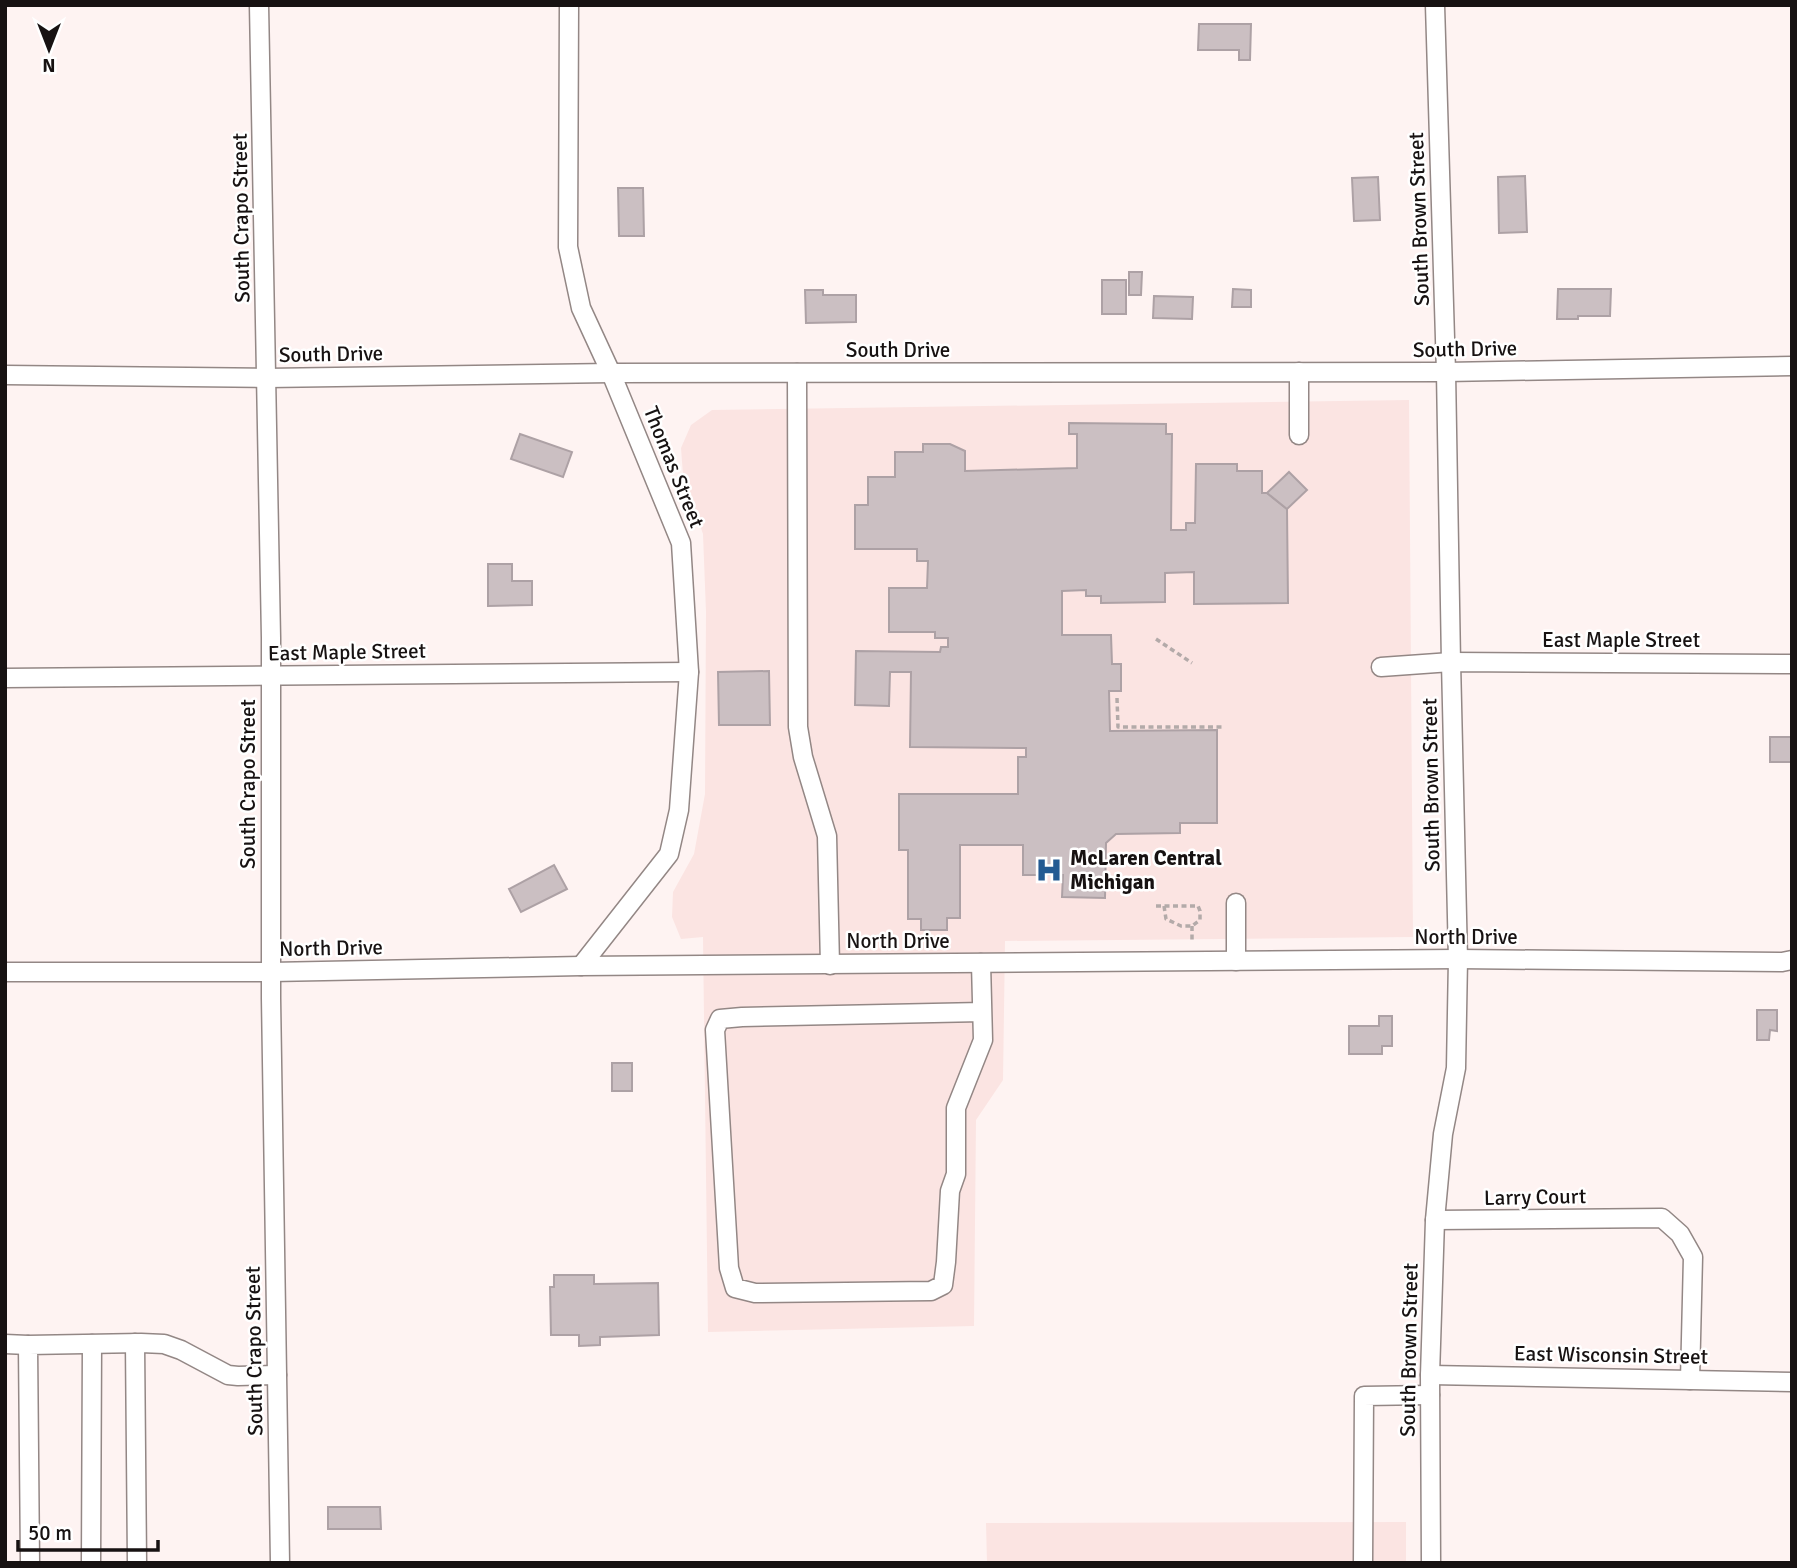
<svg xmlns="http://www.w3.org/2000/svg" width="1797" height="1568" font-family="Signika,sans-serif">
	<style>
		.built { fill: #fbe4e2 }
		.building { fill: #cbbfc2; stroke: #ada1a5; stroke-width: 2 }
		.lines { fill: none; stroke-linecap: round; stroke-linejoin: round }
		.minor-casing { stroke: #938785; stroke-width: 21 }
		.path { stroke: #b3aaa9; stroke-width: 3.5; stroke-dasharray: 5 3.5; stroke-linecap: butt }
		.minor { stroke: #fff; stroke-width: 18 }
		.labels { text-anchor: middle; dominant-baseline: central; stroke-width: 5; stroke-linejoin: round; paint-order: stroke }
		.street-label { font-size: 21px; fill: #171212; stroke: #fff }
		.poi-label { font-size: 21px; font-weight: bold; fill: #171212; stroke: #fff; text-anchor: start }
	</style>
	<rect width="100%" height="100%" fill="#fef3f2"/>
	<g class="built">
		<polygon points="1409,400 1413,937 1005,941 1003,1080 976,1120 974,1326 708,1332 703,937 681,939 672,917 673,892 694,854 705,794 706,612 703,534 683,475 681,448 691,425 712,410"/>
		<polygon points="1406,1522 1406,1563 987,1563 986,1523"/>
	</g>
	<g class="building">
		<polygon points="1199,24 1251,24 1250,60 1239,60 1239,50 1198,50"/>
		<polygon points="1525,176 1527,232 1499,233 1498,177"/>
		<polygon points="1378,177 1380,220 1354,221 1352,178"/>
		<polygon points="618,188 643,188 644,236 619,236"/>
		<polygon points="1129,272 1142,272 1141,295 1129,295"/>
		<rect x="1102" y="280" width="24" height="34"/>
		<polygon points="1233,289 1251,290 1251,307 1232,307"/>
		<polygon points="1558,289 1611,289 1610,316 1578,316 1578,319 1557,319"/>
		<polygon points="805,290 823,290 823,295 856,295 856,322 806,323"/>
		<polygon points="1154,296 1193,297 1192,319 1153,318"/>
		<polygon points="1069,423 1166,424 1166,434 1172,434 1171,530 1186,530 1186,523 1195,523 1196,464 1237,464 1237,471 1262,471 1262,493 1267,493 1287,509 1288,603 1194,604 1194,572 1165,573 1165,602 1101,603 1101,596 1086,596 1086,590 1062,591 1062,635 1111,635 1112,664 1121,664 1121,691 1109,691 1110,731 1217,730 1217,823 1180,823 1180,833 1116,834 1106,843 1105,898 1062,897 1063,875 1023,875 1023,845 960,845 960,918 947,918 947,930 921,930 921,919 908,919 908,850 899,850 899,794 1018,794 1018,757 1026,757 1026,748 910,747 911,672 890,672 889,706 855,705 856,651 940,652 941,647 948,647 948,638 935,638 935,632 889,632 889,588 927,588 928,561 917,561 917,549 855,549 855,505 868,505 868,477 895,477 895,452 923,452 923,444 950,444 965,451 965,471 1077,468 1077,434 1069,434"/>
		<polygon points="520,434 572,452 563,477 511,459"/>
		<polygon points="1289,472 1307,490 1287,509 1267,493"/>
		<polygon points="488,564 512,564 512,581 532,581 532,605 488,606"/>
		<polygon points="769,671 770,725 719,725 718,672"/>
		<rect x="1770" y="737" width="22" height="25"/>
		<polygon points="554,865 567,889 521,912 509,889"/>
		<polygon points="1757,1010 1777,1010 1777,1031 1770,1030 1769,1040 1757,1040"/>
		<polygon points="1379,1016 1392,1016 1392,1046 1382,1046 1382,1054 1349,1054 1349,1026 1379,1026"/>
		<rect x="612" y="1063" width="20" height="28"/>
		<polygon points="554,1275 594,1275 594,1284 658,1283 659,1335 600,1337 600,1345 579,1346 579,1335 551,1335 550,1287 554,1287"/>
		<polygon points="328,1507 380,1507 381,1529 328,1529"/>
	</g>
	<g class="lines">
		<defs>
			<g id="minor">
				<polyline points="259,5 271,638 271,998 280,1563"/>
				<polyline points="569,5 568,247 581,308 611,373 681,543 689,672 679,810 669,854 581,966"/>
				<polyline points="1299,372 1299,435"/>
				<polyline points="797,373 798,727 803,757 827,836 830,965"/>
				<polyline points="5,375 267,378 611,373 1446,372 1792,366"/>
				<polyline points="1381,667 1451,662 1792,664"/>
				<polyline points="5,678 689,672"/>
				<polyline points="1236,903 1236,961"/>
				<polyline points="981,963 983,1040 956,1108 956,1174 950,1191 946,1262 943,1285 931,1291 755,1293 735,1288 729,1268 715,1030 720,1019 742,1017 982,1012"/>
				<polyline points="5,972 271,972 581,966 1458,959 1782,962 1792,960"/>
				<polyline points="1435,1220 1662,1218 1680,1234 1693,1257 1690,1380"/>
				<polyline points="135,1343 137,1563"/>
				<polyline points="5,1344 28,1345"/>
				<polyline points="1430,1375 1792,1382"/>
				<polyline points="30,1563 28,1345 141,1343 164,1344 181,1350 228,1375 238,1376 277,1375"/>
				<polyline points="91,1563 92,1344"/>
				<polyline points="1363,1563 1364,1396 1430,1395"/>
				<polyline points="1431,1563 1430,1375 1435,1220 1443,1134 1456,1068 1458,959 1451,662 1446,372 1435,5"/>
			</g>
		</defs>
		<use href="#minor" class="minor-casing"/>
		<g class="path">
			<polyline points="1156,639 1192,663"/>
			<polyline points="1117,698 1118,727 1224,727"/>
			<polyline points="1156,906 1198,906 1200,911 1200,920 1192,926 1181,926 1166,919 1164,906"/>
			<polyline points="1192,926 1192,942"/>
		</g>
		<use href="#minor" class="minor"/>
	</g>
	<defs>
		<symbol id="hospital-bare" viewBox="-9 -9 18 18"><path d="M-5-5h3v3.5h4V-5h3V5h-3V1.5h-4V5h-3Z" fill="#235a92" stroke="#fff" stroke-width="2.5" paint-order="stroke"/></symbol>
	</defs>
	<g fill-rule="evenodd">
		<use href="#hospital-bare" x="1030" y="851" width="38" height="38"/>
	</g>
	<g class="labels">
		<g class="street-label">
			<text transform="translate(241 218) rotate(-91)">South Crapo Street</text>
			<text transform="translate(1419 219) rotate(-92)">South Brown Street</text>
			<text transform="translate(1465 349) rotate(-1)">South Drive</text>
			<text x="898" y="350">South Drive</text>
			<text transform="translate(331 354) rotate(-1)">South Drive</text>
			<text transform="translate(674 467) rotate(68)">Thomas Street</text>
			<text x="1621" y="640">East Maple Street</text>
			<text transform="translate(347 652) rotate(-1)">East Maple Street</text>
			<text transform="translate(248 784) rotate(-90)">South Crapo Street</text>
			<text transform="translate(1431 785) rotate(-91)">South Brown Street</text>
			<text x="1466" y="937">North Drive</text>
			<text x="898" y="941">North Drive</text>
			<text transform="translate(331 948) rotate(-1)">North Drive</text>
			<text transform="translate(1535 1197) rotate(-1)">Larry Court</text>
			<text transform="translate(1409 1350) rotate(-89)">South Brown Street</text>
			<text transform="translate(254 1351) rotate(-91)">South Crapo Street</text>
			<text transform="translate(1611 1355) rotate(1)">East Wisconsin Street</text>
		</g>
		<g class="poi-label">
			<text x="1070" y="858">McLaren Central<tspan x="1070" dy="24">Michigan</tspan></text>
		</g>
	</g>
	<rect width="1797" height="1568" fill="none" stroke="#171212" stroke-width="14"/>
	<g transform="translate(49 49) rotate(180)" stroke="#ffffff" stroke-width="5" paint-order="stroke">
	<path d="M0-5L12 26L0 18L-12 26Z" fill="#171212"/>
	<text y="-10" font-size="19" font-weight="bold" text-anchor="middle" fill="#171212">N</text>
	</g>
	<path d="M18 1540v10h140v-10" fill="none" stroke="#171212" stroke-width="3.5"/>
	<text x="28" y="1540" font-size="21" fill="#171212" stroke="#ffffff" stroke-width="5" paint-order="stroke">50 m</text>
</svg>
